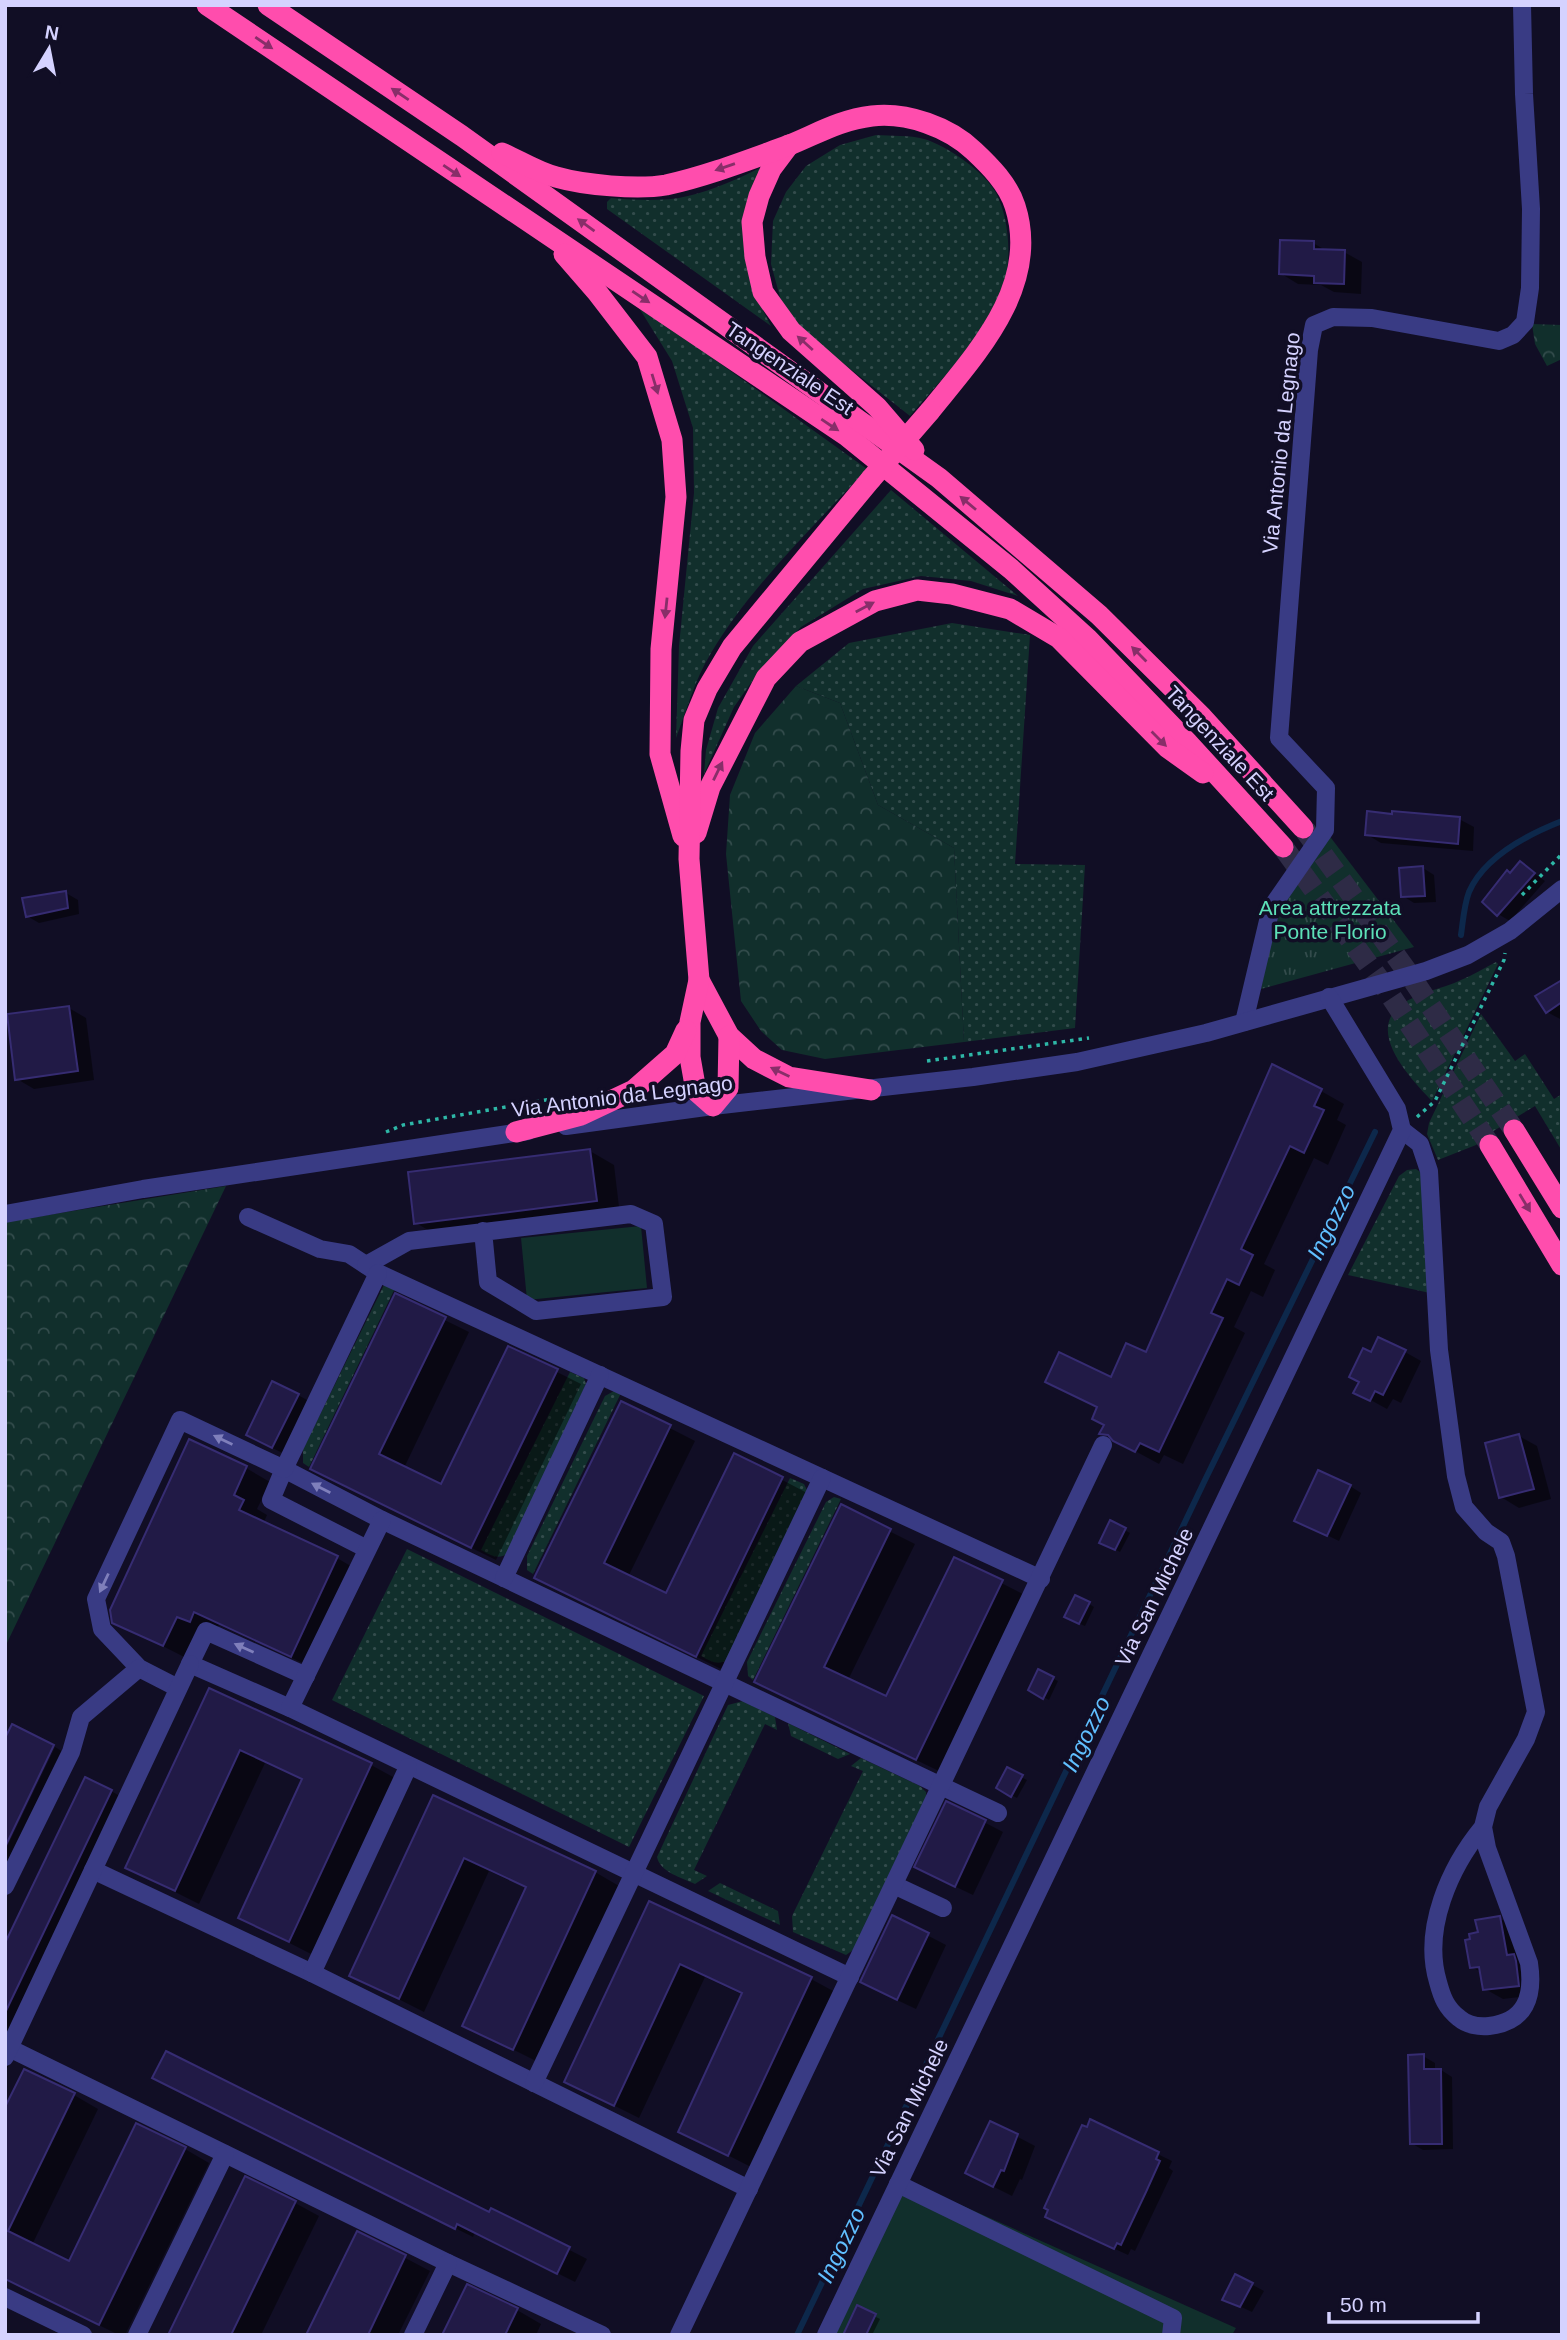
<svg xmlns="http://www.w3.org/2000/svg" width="1567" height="2340" font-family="Arial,sans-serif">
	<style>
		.grass { fill: url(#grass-dots) }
		.forest { fill: url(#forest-crowns) }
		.park { fill: url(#park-tufts) }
		.pitch { fill: #112f2c }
		.shadow { fill: #0007 }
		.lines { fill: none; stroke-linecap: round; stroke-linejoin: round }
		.stream { stroke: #0d284b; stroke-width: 6 }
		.building { fill: #211a46; stroke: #362c72; stroke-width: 2 }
		.highway-tunnel { stroke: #2e2b46; stroke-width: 21; stroke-dasharray: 21 10; stroke-linecap: butt }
		.path { stroke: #2eb7a7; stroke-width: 3.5; stroke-dasharray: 3.5 5; stroke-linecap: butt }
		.minor { stroke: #393b84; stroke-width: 18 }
		.highway { stroke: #ff4dad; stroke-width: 21 }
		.highway-bridge { stroke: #ff4dad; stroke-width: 21 }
		.oneway { fill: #882e69 }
		.oneway2 { fill: #7f7fbb }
		.labels { text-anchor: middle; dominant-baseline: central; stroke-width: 7; stroke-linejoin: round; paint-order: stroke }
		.street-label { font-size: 21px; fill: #d5d2ff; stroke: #110e25 }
		.park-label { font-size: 21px; fill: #5de0b8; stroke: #110e25 }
		.water-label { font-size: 23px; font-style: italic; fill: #60bfff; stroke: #110e25 }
	</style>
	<defs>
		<pattern id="grass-dots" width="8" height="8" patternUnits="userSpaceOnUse" patternTransform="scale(1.75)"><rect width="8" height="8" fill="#112f2c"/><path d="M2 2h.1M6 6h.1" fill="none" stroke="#334c4c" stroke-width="1.8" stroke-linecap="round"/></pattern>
		<pattern id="forest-crowns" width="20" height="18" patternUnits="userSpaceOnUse" patternTransform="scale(1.75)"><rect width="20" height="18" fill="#112f2c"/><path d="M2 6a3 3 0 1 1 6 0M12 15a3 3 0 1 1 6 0" fill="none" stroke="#334c4c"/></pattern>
		<pattern id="park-tufts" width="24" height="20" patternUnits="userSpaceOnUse" patternTransform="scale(1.75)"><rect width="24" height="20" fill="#112f2c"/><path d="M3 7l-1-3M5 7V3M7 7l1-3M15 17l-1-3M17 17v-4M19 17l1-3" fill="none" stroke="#334c4c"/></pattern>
	</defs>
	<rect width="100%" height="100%" fill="#110e25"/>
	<g class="grass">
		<path d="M876,135C891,136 910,135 924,139C946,145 985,172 996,193C1012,224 1013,275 996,307C978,342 936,385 910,416L806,334L781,301L771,264L773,221L786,192L806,166L840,145Z"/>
		<path d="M775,161L759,188L756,297L771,326L607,209V202L611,198C636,200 663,202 688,196C718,189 747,174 775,161Z"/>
		<path d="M636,303L867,469C815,525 750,587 711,653C695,679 687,709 676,738L679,646L694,493L693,428L672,361Z"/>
		<polygon points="891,490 1018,596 971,581 921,576 863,589 801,627 760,670 734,707 704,774 706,750 718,708 753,646"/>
		<polygon points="952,623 1030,635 1015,864 1085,865 1075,1028 964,1042 954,848 878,805 840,703 796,686 849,643"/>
		<path d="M1496,962L1498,964L1432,1101C1412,1080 1365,1032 1401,1005C1418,992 1442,989 1461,980C1473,975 1484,968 1496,962Z"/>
		<polygon points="1481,1014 1515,1061 1525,1054 1554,1099 1562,1094 1562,1151 1535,1106 1495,1130 1476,1145 1438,1160 1427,1134 1429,1123"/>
		<polygon points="1416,1169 1423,1174 1430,1293 1348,1275 1399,1176 1407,1170"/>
		<polygon points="384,1285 396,1286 309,1467 303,1463 303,1449"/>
		<path d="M570,1372L584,1378L586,1384L509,1553C498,1560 492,1556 481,1550Z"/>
		<polygon points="614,1391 621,1393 533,1574 527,1570 527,1556 605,1396"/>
		<path d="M790,1478L804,1484L807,1490L729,1659C718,1666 712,1662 701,1656Z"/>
		<polygon points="834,1497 841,1499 753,1680 748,1676 747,1662 826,1502"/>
		<polygon points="407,1549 704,1696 629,1847 332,1700"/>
		<path d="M743,1701L775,1717L777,1730L765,1724L694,1870L707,1876L695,1884C682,1878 660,1872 657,1857L728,1705Z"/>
		<polygon points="788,1723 850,1754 838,1759 791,1736"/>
		<polygon points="861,1758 920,1786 926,1792 926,1799 856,1948 846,1955 793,1932 792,1916 863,1771 851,1766"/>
		<polygon points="720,1883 778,1911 780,1925 708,1891"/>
	</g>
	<g class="forest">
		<polygon points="1532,324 1562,325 1562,359 1547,366 1535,344"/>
		<polygon points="796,686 840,703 878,805 954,848 964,1042 825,1059 782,1050 761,1031 741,1001 726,854 730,795 755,733"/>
		<polygon points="226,1186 5,1647 5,1222"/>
	</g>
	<polygon class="park" points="1328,834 1414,947 1261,989 1276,914"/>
	<g class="pitch">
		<polygon points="641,1226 647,1288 527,1300 521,1238"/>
		<polygon points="898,2184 916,2185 1236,2328 1232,2335 834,2335"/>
	</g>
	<g class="shadow">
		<polygon points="1313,243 1327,251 1344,252 1362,262 1361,294 1334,292 1321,285 1298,284 1280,273"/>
		<polygon points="1394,816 1459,819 1474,827 1473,851 1381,843 1366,834"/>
		<polygon points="1521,864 1545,881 1510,921 1498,914 1511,874"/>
		<polygon points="1423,868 1434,875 1436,902 1414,903 1403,896"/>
		<polygon points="66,893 78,900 79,914 39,923 27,916"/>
		<polygon points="1562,982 1562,1020 1547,1012"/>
		<polygon points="69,1008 86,1018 94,1080 34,1089 17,1079"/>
		<polygon points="1321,1091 1344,1104 1337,1120 1346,1125 1328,1165 1314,1158 1264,1264 1275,1270 1263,1297 1251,1291 1234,1327 1245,1333 1183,1464 1164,1455 1159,1464 1102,1433 1106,1425 1099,1408 1071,1394 1112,1379 1146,1354"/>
		<polygon points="590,1151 614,1165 620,1215 440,1237 416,1223"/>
		<polygon points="396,1296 469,1332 404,1468 442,1486 509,1348 581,1384 496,1560 312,1469"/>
		<polygon points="1405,1352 1421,1361 1401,1403 1393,1399 1387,1409 1356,1392 1372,1354"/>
		<polygon points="298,1395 316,1405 291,1457 266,1445"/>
		<polygon points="621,1403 695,1441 628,1577 667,1595 735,1455 807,1493 721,1669 537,1578"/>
		<polygon points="1519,1436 1537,1446 1551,1499 1519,1508 1501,1497"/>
		<polygon points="246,1468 270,1482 257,1509 267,1515 263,1524 337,1558 361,1572 316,1669 219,1625 214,1635 188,1659 114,1621"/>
		<polygon points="1350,1486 1361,1493 1339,1541 1308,1526"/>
		<polygon points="841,1507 915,1544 848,1680 887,1699 954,1559 1027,1596 941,1772 781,1695 757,1681"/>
		<polygon points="1111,1523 1130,1533 1120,1552 1101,1542"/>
		<polygon points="1089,1604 1094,1607 1085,1626 1071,1620"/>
		<polygon points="1039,1672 1058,1681 1049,1700 1030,1690"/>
		<polygon points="210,1690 371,1765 395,1778 313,1955 240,1918 304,1781 265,1763 199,1904 127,1868"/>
		<polygon points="55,1747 70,1756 5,1888 5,1851"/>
		<polygon points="1007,1770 1027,1780 1017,1798 998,1788"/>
		<polygon points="111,1791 134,1804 5,2073 5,1947"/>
		<polygon points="434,1798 595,1872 619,1886 538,2062 464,2025 528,1889 489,1871 424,2012 351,1975"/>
		<polygon points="947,1803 1003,1832 973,1895 935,1877"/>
		<polygon points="650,1904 811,1979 835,1992 753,2168 680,2131 743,1995 705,1977 639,2118 567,2082"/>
		<polygon points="892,1917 946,1945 916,2009 880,1992"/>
		<polygon points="1499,1918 1517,1928 1536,1995 1503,1999 1485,1989 1482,1973 1472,1967 1472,1940"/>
		<polygon points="1423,2056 1435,2063 1435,2070 1441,2070 1452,2077 1453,2149 1423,2150 1411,2143"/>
		<polygon points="172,2087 490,2215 492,2210 587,2259 575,2282 475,2232 473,2237"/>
		<polygon points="74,2095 98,2109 32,2245 70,2263 185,2149 209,2163 125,2335 119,2335 5,2279 5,2111"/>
		<polygon points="1091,2122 1172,2161 1169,2168 1173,2171 1135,2251 1131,2249 1128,2255 1061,2224 1050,2210"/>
		<polygon points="991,2123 1035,2146 1022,2180 1020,2179 1012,2196 986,2183"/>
		<polygon points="295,2203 319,2216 261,2335 170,2335"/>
		<polygon points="358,2233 430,2271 398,2335 308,2335"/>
		<polygon points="1236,2276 1264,2291 1252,2312 1224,2299"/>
		<polygon points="858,2308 880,2319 872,2335 845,2335"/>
		<polygon points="517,2310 541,2324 536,2335 444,2335"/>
	</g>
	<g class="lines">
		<g class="stream">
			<path d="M1461,935C1463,921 1464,905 1469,892C1484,857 1529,834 1562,821"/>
			<polyline points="797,2335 1205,1480 1375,1132"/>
		</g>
	</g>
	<g class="building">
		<polygon points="1280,240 1314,241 1314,249 1345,250 1344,284 1314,283 1314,276 1279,274"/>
		<polygon points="1367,811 1392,814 1392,811 1460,817 1458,844 1365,835"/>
		<polygon points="1520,861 1535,873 1497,916 1482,902 1507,870 1510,873"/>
		<polygon points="1423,866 1425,896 1401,897 1399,868"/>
		<polygon points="66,891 68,908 26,917 22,898"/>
		<polygon points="1562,980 1562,1002 1546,1013 1535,996"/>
		<polygon points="69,1006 78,1071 15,1080 7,1014"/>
		<polygon points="1272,1064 1322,1089 1314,1106 1324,1110 1304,1153 1290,1146 1241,1249 1253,1255 1239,1285 1227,1279 1211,1313 1223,1318 1159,1452 1140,1443 1135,1452 1113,1441 1108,1435 1099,1434 1104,1425 1092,1419 1097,1407 1045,1382 1059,1352 1111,1377 1126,1343 1146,1352"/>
		<polygon points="590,1149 597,1201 414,1224 408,1172"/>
		<polygon points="395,1293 446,1317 379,1454 441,1484 508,1346 558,1369 471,1548 310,1469"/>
		<polygon points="1378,1337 1406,1350 1383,1395 1375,1391 1370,1401 1353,1393 1359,1382 1349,1377 1363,1348 1371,1352"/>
		<polygon points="272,1381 299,1394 272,1448 246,1435"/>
		<polygon points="621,1401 671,1425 604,1563 666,1593 734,1453 783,1477 696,1657 534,1578"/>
		<polygon points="1519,1434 1534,1489 1499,1498 1485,1443"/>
		<polygon points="189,1439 247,1466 234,1495 244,1500 239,1510 338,1556 291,1657 194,1612 190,1622 177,1617 163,1646 112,1623 110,1610"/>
		<polygon points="1318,1470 1351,1485 1327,1536 1294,1521"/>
		<polygon points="841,1504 891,1529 824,1667 886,1696 954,1557 1003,1580 916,1760 754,1682"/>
		<polygon points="1110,1520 1126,1528 1115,1550 1099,1543"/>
		<polygon points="1075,1595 1090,1602 1079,1624 1064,1617"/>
		<polygon points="1038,1669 1054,1677 1043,1699 1028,1690"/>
		<polygon points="209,1688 372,1763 289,1942 238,1918 302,1779 240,1750 175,1891 125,1868"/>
		<polygon points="12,1724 54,1745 5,1847 5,1738"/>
		<polygon points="1007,1767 1023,1775 1011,1797 996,1788"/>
		<polygon points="85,1777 112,1790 5,2013 5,1943"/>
		<polygon points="433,1795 596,1871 513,2050 462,2026 526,1887 464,1858 399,1999 349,1976"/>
		<polygon points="946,1801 986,1820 955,1887 914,1867"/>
		<polygon points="649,1901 812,1977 728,2156 678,2132 742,1993 680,1964 614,2106 564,2082"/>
		<polygon points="892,1915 929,1933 897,2000 860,1982"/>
		<polygon points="1500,1916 1507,1955 1514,1954 1516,1961 1519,1986 1483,1990 1479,1967 1470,1968 1465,1940 1470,1939 1469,1934 1478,1932 1475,1920"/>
		<polygon points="166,2051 489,2212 491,2208 570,2247 557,2274 457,2224 455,2229 152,2078"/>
		<polygon points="1424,2054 1424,2069 1441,2069 1442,2144 1410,2144 1408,2055"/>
		<polygon points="24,2069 75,2093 8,2231 69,2261 136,2123 186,2147 99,2325 5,2279 5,2107"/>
		<polygon points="1090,2119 1159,2152 1156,2159 1160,2161 1146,2192 1121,2245 1117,2243 1114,2249 1045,2217 1048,2210 1044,2208 1070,2151 1082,2125 1087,2127"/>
		<polygon points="990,2121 1018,2134 1004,2171 1001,2170 993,2187 965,2173"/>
		<polygon points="245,2176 296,2201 231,2335 168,2335"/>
		<polygon points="357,2231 406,2255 368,2335 306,2335"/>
		<polygon points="1235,2274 1253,2283 1240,2307 1222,2300"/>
		<polygon points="467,2284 518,2308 505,2335 442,2335"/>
		<polygon points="857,2305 876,2314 866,2335 843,2335"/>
	</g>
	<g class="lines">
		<g class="highway-tunnel">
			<polyline points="1305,830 1411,977 1514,1130"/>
			<polyline points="1283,847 1384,986 1490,1145"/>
		</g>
		<g class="path">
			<polyline points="1522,895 1562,854"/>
			<polyline points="927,1061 1089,1038"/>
			<polyline points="1417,1117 1435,1101 1504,960 1505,953"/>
			<polyline points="386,1132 403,1125 557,1098"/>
		</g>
		<g class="minor">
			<polyline points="1244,1022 1271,908 1325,830 1326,788 1279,738 1309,350 1314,325 1333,317 1372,318 1499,341 1513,335 1525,322 1530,288 1531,209 1524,94 1522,5"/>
			<polyline points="566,1126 713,1106 973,1077 1077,1062 1206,1033 1426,971 1468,955 1510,931 1562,889"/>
			<path d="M1402,1130L1420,1144L1429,1171L1439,1350L1456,1476L1464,1507L1486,1532L1501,1542L1506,1556L1536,1712L1526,1739L1488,1807L1483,1827L1487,1848L1529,1963C1534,1996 1526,2022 1489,2026C1479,2027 1467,2025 1459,2018C1446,2008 1442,1997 1438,1982C1422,1929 1450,1867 1483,1827"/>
			<polyline points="5,1214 143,1189 528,1131"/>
			<polyline points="248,1217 320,1249 349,1254 378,1273 1041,1579"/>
			<polyline points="366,1265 409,1241 631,1214 654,1224 663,1297 536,1311 488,1282 483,1231"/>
			<polyline points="367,1549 271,1500 284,1469 382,1520 998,1813"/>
			<polyline points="504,1578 600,1375"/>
			<polyline points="306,1676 206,1631 190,1664 290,1708 850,1977"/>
			<polyline points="178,1688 139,1668 102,1629 96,1599 180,1420 284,1469 378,1273"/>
			<polyline points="290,1708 382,1520"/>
			<polyline points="93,1870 312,1973 749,2189"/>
			<polyline points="894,1885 943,1908"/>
			<polyline points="5,1886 71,1752 81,1717 139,1668"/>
			<polyline points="312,1973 408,1767"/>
			<polyline points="9,2048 448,2263 602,2335"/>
			<polyline points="5,2057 190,1664"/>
			<polyline points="534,2083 822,1478"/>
			<polyline points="898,2184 1173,2318 1171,2335"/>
			<polyline points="5,2297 83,2335"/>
			<polyline points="137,2335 225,2154"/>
			<polyline points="413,2335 448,2263"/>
			<polyline points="679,2335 1103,1445"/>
			<polyline points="826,2335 1402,1130 1397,1109 1329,997"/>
		</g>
		<g class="highway">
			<polyline points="207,5 847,436 1011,569 1088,639 1188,743 1283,847"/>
			<polyline points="268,5 462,136 939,478 1099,615 1202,717 1303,828"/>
			<polyline points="789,145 771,169 759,196 752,222 755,257 763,292 791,331 877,407 914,450"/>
			<path d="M502,153C520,161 537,172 556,177C584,185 637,190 666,185C707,176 748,160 787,146C817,134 839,120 872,116C907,112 949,127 974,151C990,166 1008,184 1015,206C1041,286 975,355 930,411"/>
			<polyline points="564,254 597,292 647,357 672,440 676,497 661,649 660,754 683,836"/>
			<polyline points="696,833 710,787 766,678 800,642 875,601 917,590 952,594 1010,609 1059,638 1168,748 1203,773"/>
			<polyline points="699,980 729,1036 754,1059 789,1077 871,1090"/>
			<polyline points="729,1036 728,1088 713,1106 696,1091 690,1057 690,1022 699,980 689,859 691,751 694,720 707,689 732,647 871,479"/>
			<polyline points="1514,1130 1562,1208"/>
			<polyline points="516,1132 581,1115 634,1090 675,1054 686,1030"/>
			<polyline points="1490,1145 1562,1265"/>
		</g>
		<polyline class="highway-bridge" points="871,479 930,411"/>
	</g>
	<defs><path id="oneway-solid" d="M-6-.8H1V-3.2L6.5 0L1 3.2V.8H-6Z" transform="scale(1.75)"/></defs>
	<g class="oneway">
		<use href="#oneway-solid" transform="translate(264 43) rotate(34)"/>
		<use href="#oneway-solid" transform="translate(400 94) rotate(-146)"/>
		<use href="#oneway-solid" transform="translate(725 167) rotate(161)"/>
		<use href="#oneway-solid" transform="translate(452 171) rotate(34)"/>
		<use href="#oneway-solid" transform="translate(586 225) rotate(-144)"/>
		<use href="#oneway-solid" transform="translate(641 297) rotate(34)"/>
		<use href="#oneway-solid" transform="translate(805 343) rotate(-138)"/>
		<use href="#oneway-solid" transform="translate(655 384) rotate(73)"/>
		<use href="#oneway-solid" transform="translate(830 425) rotate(34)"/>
		<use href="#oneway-solid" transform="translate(968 503) rotate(-140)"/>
		<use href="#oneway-solid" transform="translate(865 607) rotate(-28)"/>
		<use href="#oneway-solid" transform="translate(666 608) rotate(96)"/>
		<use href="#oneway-solid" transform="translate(1139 654) rotate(-135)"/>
		<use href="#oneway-solid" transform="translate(1159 739) rotate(45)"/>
		<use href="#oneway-solid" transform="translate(718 771) rotate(-64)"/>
		<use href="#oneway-solid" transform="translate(780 1072) rotate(-154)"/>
		<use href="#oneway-solid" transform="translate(1525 1203) rotate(59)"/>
	</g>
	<g class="oneway2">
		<use href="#oneway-solid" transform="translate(223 1440) rotate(-154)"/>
		<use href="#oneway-solid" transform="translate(321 1488) rotate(-153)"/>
		<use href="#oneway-solid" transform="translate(104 1583) rotate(115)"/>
		<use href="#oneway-solid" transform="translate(244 1648) rotate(-156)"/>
	</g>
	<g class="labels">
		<g class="street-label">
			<text transform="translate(790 368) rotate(34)">Tangenziale Est</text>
			<text transform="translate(1281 443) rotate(-84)">Via Antonio da Legnago</text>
			<text transform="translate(1220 743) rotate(47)">Tangenziale Est</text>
			<text transform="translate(622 1096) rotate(-7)">Via Antonio da Legnago</text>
			<text transform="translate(1154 1597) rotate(-64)">Via San Michele</text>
			<text transform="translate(909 2108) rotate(-64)">Via San Michele</text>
		</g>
		<g class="park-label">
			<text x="1330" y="907">Area attrezzata<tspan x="1330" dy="24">Ponte Florio</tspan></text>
		</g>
		<g class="water-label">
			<text transform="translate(1331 1222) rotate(-64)">Ingozzo</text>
			<text transform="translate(1086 1734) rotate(-64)">Ingozzo</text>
			<text transform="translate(841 2245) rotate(-64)">Ingozzo</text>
		</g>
	</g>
	<rect width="1567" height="2340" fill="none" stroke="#d5d2ff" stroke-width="14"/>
	<g transform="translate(49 49) rotate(10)" stroke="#110e25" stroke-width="5" paint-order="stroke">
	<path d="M0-5L12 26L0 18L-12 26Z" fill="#d5d2ff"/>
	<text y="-10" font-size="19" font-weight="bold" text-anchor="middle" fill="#d5d2ff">N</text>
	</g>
	<path d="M1329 2312v10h149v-10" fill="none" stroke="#d5d2ff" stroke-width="3.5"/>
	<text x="1340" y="2312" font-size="21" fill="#d5d2ff" stroke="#110e25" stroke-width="5" paint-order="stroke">50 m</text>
</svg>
